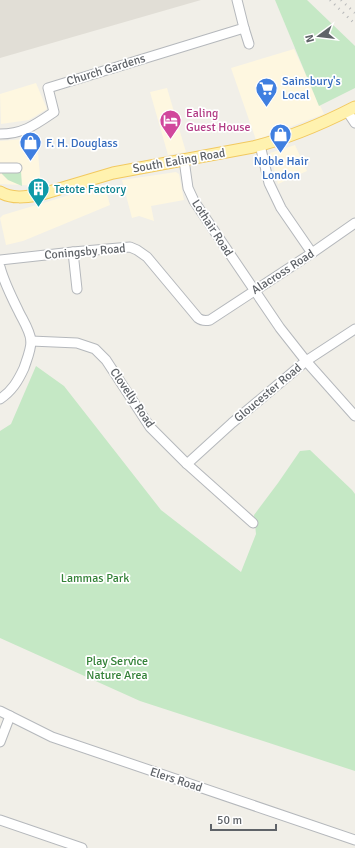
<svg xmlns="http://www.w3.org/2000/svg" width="355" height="848" font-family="Signika,sans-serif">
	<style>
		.commercial { fill: #fef7e0 }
		.education { fill: #e1ded6 }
		.green { fill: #c5e8c5 }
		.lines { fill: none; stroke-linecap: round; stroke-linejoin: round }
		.minor-casing { stroke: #b5b8bc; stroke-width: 11 }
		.major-casing { stroke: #f2c960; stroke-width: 13 }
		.minor { stroke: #fff; stroke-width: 9 }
		.major { stroke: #fff2af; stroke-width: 11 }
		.rail { stroke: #b6b7b8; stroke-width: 2.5; stroke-dasharray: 1 5; stroke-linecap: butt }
		.labels { text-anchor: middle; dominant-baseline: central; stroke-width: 3.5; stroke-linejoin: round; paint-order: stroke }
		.street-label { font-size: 12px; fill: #5f6368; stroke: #fff }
		.shop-label { font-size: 12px; fill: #366cbe; stroke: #fff; text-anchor: start }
		.hotel-label { font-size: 12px; fill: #b23c85; stroke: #fff; text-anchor: start }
		.culture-label { font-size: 12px; fill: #0d838f; stroke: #fff; text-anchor: start }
		.park-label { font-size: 12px; fill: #348238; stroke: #fff }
	</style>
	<rect width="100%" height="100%" fill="#f1efe8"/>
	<g class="commercial">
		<polygon points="294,49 324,114 256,140 231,68"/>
		<polygon points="36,83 47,109 29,120 1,124 0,94"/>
		<polygon points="167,88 186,152 168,155 150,92"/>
		<polygon points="25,139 30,152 38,153 41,186 0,184 0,141"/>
		<polygon points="295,145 307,171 278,184 270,153"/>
		<polygon points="176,172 179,174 184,200 151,206 154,221 139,216 132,218 122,180"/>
		<polygon points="103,185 105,186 110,205 23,241 6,245 0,218 3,215"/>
	</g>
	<polygon class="education" points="0,0 201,0 0,58"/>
	<g class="green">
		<polygon points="275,0 307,0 355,46 355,88 319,106"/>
		<polygon points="1,169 21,171 22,186 8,180 2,174"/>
		<polygon points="36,366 64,386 161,510 241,572 256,534 254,515 278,483 300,451 310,450 352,490 355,494 355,771 140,701 0,638 0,431 11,424"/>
	</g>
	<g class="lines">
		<defs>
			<g id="minor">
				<polyline points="244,28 249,44"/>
				<polyline points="347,111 355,123"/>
				<path d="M0,134C23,134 35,125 54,112L48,88L244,28L237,0"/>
				<polyline points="260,145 269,183 281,208 312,253"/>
				<polyline points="184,160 188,188 194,201 280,328 306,361 355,416"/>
				<polyline points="0,168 17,168"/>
				<polyline points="73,252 77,289"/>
				<path d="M0,260L73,252L130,247L137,250L147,257L198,318C202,321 205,321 210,320L312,253L355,223"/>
				<path d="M0,267C4,282 11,296 18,310C22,319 30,330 31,341C31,350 27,359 24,368C18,381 12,391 0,399"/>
				<polyline points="31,341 77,343 95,349 106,360 150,427 187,464 253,523"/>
				<polyline points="187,464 232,423 306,361 355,329"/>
				<polyline points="0,711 52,737 355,840"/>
				<polyline points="0,742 10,716"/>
				<polyline points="0,820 82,848"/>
			</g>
			<path id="major" d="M0,192C11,199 26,197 39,195L113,173L253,147C289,138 322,124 355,107"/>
		</defs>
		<use href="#minor" class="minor-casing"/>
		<use href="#major" class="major-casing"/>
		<use href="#minor" class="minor"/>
		<use href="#major" class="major"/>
		<g class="rail">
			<polyline points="330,0 355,24"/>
			<polyline points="341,0 355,13"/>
		</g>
	</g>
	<defs>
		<symbol id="supermarket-pin" viewBox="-11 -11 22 30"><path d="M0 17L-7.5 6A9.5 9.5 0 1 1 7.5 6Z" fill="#3f7fe0" stroke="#fff"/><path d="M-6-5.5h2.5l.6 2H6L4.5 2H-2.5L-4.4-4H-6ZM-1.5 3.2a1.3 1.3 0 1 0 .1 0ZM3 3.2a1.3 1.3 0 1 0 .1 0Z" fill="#fff"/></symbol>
		<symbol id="hotel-pin" viewBox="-11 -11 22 30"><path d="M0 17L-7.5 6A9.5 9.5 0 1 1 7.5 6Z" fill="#d1479c" stroke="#fff"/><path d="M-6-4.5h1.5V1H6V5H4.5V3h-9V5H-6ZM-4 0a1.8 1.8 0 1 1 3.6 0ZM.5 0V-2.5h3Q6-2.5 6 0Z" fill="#fff"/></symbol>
		<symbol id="shop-pin" viewBox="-11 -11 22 30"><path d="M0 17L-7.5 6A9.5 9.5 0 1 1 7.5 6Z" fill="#3f7fe0" stroke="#fff"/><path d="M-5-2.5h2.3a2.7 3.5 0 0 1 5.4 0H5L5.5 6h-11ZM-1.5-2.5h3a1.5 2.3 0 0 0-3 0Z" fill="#fff"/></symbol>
		<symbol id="building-pin" viewBox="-11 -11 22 30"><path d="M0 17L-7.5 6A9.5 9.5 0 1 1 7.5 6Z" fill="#0f9aa8" stroke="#fff"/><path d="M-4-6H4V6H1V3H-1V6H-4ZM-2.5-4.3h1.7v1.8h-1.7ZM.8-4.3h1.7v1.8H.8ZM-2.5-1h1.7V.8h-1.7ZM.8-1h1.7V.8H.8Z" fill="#fff"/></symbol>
	</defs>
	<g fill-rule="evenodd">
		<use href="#supermarket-pin" x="254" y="76" width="25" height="34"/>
		<use href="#hotel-pin" x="158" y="108" width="25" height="34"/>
		<use href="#shop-pin" x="268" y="122" width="25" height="34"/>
		<use href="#shop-pin" x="18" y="130" width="25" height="34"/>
		<use href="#building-pin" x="26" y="176" width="25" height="34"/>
	</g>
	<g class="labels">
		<g class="street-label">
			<text transform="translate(106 70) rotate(-17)">Church Gardens</text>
			<text transform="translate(179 161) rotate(-10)">South Ealing Road</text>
			<text transform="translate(212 228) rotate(57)">Lothair Road</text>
			<text transform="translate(85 252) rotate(-5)">Coningsby Road</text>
			<text transform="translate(283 272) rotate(-33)">Alacross Road</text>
			<text transform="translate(268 393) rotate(-40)">Gloucester Road</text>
			<text transform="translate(132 398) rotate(56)">Clovelly Road</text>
			<text transform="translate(176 780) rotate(18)">Elers Road</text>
		</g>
		<g class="shop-label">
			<text x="282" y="81">Sainsbury's<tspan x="282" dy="14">Local</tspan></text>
			<text x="46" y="143">F. H. Douglass</text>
			<text x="281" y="161" text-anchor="middle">Noble Hair<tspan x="281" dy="14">London</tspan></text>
		</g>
		<g class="hotel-label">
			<text x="186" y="113">Ealing<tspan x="186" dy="14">Guest House</tspan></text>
		</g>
		<g class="culture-label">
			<text x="54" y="189">Tetote Factory</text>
		</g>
		<g class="park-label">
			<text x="95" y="578">Lammas Park</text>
			<text x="117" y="661">Play Service<tspan x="117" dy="14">Nature Area</tspan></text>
		</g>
	</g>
	<g transform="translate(319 36) rotate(255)" stroke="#ffffff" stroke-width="3" paint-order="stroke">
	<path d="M0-3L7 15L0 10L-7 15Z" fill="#5f6368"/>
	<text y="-6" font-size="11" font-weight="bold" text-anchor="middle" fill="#5f6368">N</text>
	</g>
	<path d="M211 824v6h65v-6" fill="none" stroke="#5f6368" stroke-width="2"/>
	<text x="217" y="824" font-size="12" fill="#5f6368" stroke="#ffffff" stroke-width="3" paint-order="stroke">50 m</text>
</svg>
